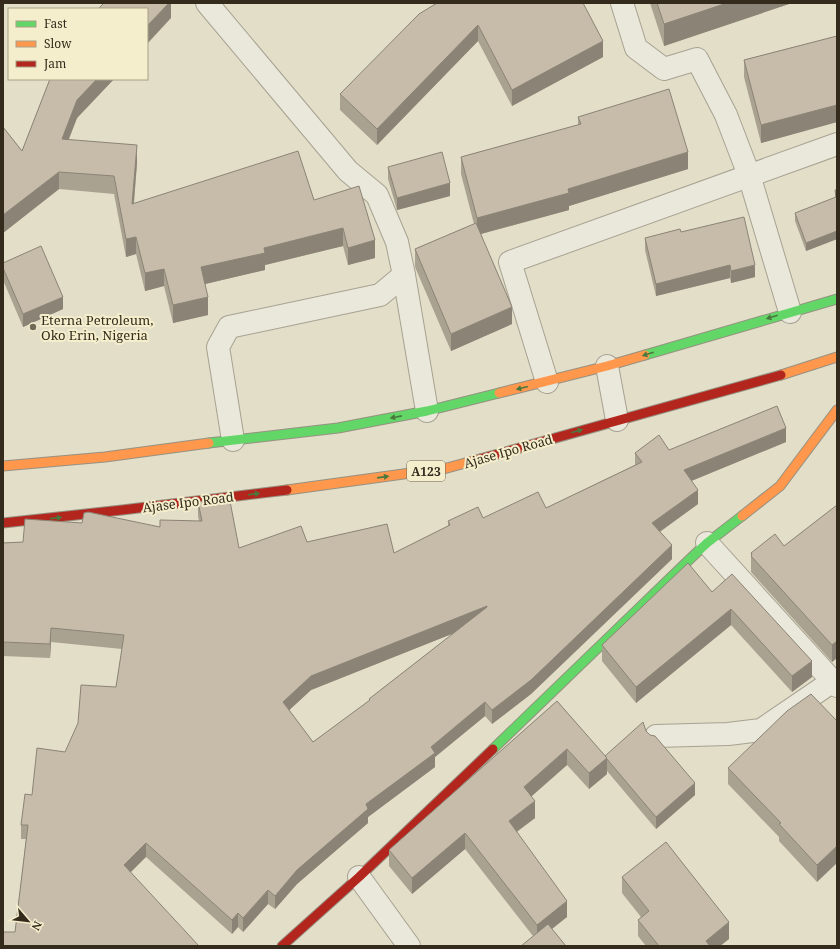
<svg xmlns="http://www.w3.org/2000/svg" width="840" height="949" font-family="'Noto Serif',serif">
	<style>
		.lines { fill: none; stroke-linecap: round; stroke-linejoin: round }
		.street-casing { stroke: #a7a292; stroke-width: 24 }
		.fast-casing { stroke: #969182; stroke-width: 11 }
		.slow-casing { stroke: #969182; stroke-width: 11 }
		.jam-casing { stroke: #969182; stroke-width: 11 }
		.street { stroke: #eae7db; stroke-width: 22 }
		.fast { stroke: #63d668; stroke-width: 9 }
		.slow { stroke: #ff974d; stroke-width: 9 }
		.jam { stroke: #b3261e; stroke-width: 9 }
		.wall { fill: #aaa291; fill-rule: evenodd }
		.shaded-wall { fill: #8b8476 }
		.building { fill: #c6bca9; stroke: #8b8476; fill-rule: evenodd }
		.oneway { fill: #49783e }
		.poi-dot { fill: #716a58; stroke: #f5eecd; stroke-width: 1.5 }
		.labels { text-anchor: middle; dominant-baseline: central; stroke-width: 4; stroke-linejoin: round; paint-order: stroke }
		.shield { fill: #f5eecd; stroke: #6e6651; stroke-width: 1 }
		.shield-label { font-size: 12px; font-weight: bold; fill: #342b1c }
		.poi-label { font-size: 13px; fill: #342b1c; stroke: #f5eecd; text-anchor: start }
		.street-label { font-size: 13px; fill: #342b1c; stroke: #f5eecd }
	</style>
	<rect width="100%" height="100%" fill="#e2dec8"/>
	<g class="lines">
		<defs>
			<g id="street">
				<polyline points="207,3 348,171 377,195 397,242 404,275 427,411"/>
				<polyline points="622,3 636,48 664,69 697,59 726,115 749,175 790,312"/>
				<polyline points="607,366 617,420"/>
				<polyline points="547,382 510,262 837,144"/>
				<polyline points="233,440 218,347 229,327 380,295 404,275"/>
				<polyline points="707,543 837,686"/>
				<polyline points="656,736 728,734 761,730 833,681"/>
				<polyline points="359,877 409,946"/>
			</g>
			<g id="fast">
				<polyline points="645,355 837,299"/>
				<polyline points="209,443 338,428 427,411 499,393"/>
				<polyline points="493,749 692,557 707,543 742,516"/>
			</g>
			<g id="slow">
				<polyline points="781,375 837,357"/>
				<polyline points="499,393 607,366 645,355"/>
				<polyline points="3,466 105,457 209,443"/>
				<polyline points="287,490 447,468 480,459"/>
				<polyline points="742,516 780,486 837,410"/>
			</g>
			<g id="jam">
				<polyline points="480,459 781,375"/>
				<polyline points="3,523 122,510 287,490"/>
				<polyline points="282,946 359,877 493,749"/>
			</g>
		</defs>
		<use href="#street" class="street-casing"/>
		<use href="#fast" class="fast-casing"/>
		<use href="#slow" class="slow-casing"/>
		<use href="#jam" class="jam-casing"/>
		<use href="#street" class="street"/>
		<use href="#fast" class="fast"/>
		<use href="#slow" class="slow"/>
		<use href="#jam" class="jam"/>
	</g>
	<g class="wall">
		<polygon points="437,3 603,57 512,106 478,41 377,145 340,110 340,94"/>
		<polygon points="650,3 792,3 664,46"/>
		<polygon points="837,36 837,122 761,143 744,77 744,60"/>
		<polygon points="50,79 114,79 77,118 69,139 137,163 134,204 314,200 375,258 348,265 343,246 265,265 265,270 205,284 208,315 173,323 164,286 145,291 136,254 126,257 114,194 59,189 3,233 3,127 22,151"/>
		<polygon points="578,117 688,169 569,206 569,210 481,234 512,324 451,351 415,267 415,249 474,224 461,174 461,157 578,125"/>
		<polygon points="388,167 450,196 397,210 388,179"/>
		<polygon points="835,190 837,190 837,239 806,251 795,221 795,213 835,198"/>
		<polygon points="681,232 755,277 731,283 730,278 656,296 645,250 645,238"/>
		<polygon points="3,263 63,309 23,327 3,280"/>
		<path d="M786,442L691,481L698,504L660,532L672,559L531,694L492,724L485,716L435,757V767L368,817V823L297,884L275,909L268,904L243,932L238,927L232,934L146,857L15,932L26,839H21V825L32,795L116,687L122,649L51,642L50,658L3,656V543L23,542L82,523L160,527L199,521L198,516V502L239,548L307,542L394,553L448,526V521L483,518L546,508L635,465V453ZM454,633L369,699V701L313,742L289,710L311,690Z"/>
		<polygon points="837,505 837,658 832,662 751,572 751,553 784,546"/>
		<polygon points="712,592 812,677 792,692 731,625 636,703 602,661 602,645"/>
		<polygon points="557,701 605,756 646,731 695,795 656,829 607,771 607,774 589,789 567,765 531,796 535,818 517,832 567,917 533,936 465,849 412,894 389,866 389,850"/>
		<polygon points="837,721 817,882 779,841 779,837 728,784 728,768"/>
		<polygon points="622,877 729,939 720,946 646,946 638,936 638,920 641,917 622,893"/>
	</g>
	<g class="shaded-wall">
		<polygon points="169,3 171,3 171,18 147,44 147,26"/>
		<polygon points="727,3 792,3 664,46 664,24"/>
		<polygon points="478,25 478,41 377,145 377,129"/>
		<polygon points="603,41 603,57 512,106 512,90"/>
		<polygon points="97,79 114,79 77,118 62,156 62,139 77,100"/>
		<polygon points="837,105 837,122 761,143 761,125"/>
		<polygon points="137,145 137,163 132,222 132,204"/>
		<polygon points="688,152 688,169 569,206 569,210 477,235 477,218 568,189"/>
		<polygon points="59,172 59,189 3,233 3,215"/>
		<polygon points="450,183 450,196 397,210 397,198"/>
		<polygon points="343,228 343,246 265,265 265,270 201,285 201,267 264,248"/>
		<polygon points="837,231 837,239 806,251 806,243"/>
		<polygon points="136,237 136,254 126,257 126,239"/>
		<polygon points="375,240 375,258 348,265 348,248"/>
		<polygon points="730,265 730,278 656,296 656,284"/>
		<polygon points="755,265 755,277 731,283 731,271"/>
		<polygon points="164,269 164,286 145,291 145,273"/>
		<polygon points="63,297 63,309 23,327 23,314"/>
		<polygon points="208,297 208,315 173,323 173,305"/>
		<polygon points="512,307 512,324 451,351 451,334"/>
		<polygon points="786,428 786,442 684,484 684,470"/>
		<polygon points="698,490 698,504 652,537 652,523"/>
		<polygon points="672,545 672,559 531,694 492,724 492,710"/>
		<polygon points="487,606 487,620 311,690 283,716 283,702 311,676"/>
		<polygon points="731,609 731,625 636,703 636,687"/>
		<polygon points="51,628 51,642 50,658 50,644"/>
		<polygon points="837,641 837,658 832,662 832,645"/>
		<polygon points="812,661 812,677 792,692 792,676"/>
		<polygon points="485,702 485,716 435,757 435,767 368,817 368,823 297,884 275,909 275,896 297,870 366,804 431,747"/>
		<polygon points="567,749 567,765 524,803 524,787"/>
		<polygon points="607,758 607,774 589,789 589,773"/>
		<polygon points="695,783 695,795 656,829 656,817"/>
		<polygon points="535,801 535,818 509,837 509,821"/>
		<polygon points="465,833 465,849 412,894 412,878"/>
		<polygon points="146,843 146,857 124,879 124,865"/>
		<polygon points="837,846 837,863 817,882 817,865"/>
		<polygon points="268,890 268,904 243,932 243,918"/>
		<polygon points="567,901 567,917 537,941 537,925"/>
		<polygon points="238,913 238,927 232,934 232,920"/>
		<polygon points="729,922 729,939 720,946 706,946 706,941"/>
	</g>
	<g class="building">
		<polygon points="104,3 169,3 147,26 147,9 98,9"/>
		<polygon points="437,3 583,3 603,41 512,90 478,25 377,129 340,94 419,14"/>
		<polygon points="657,3 727,3 664,24"/>
		<polygon points="837,36 837,105 761,125 744,60"/>
		<polygon points="50,79 97,79 77,100 62,139 137,145 132,204 298,151 314,200 359,186 375,240 348,248 343,228 264,248 265,253 201,267 208,297 173,305 164,269 145,273 136,237 126,239 114,176 59,172 3,215 3,127 22,151"/>
		<polygon points="669,89 688,152 568,189 569,193 477,218 461,157 581,124 578,117"/>
		<polygon points="442,152 450,183 397,198 388,167"/>
		<polygon points="835,190 837,190 837,231 806,243 795,213 836,197"/>
		<polygon points="744,217 755,265 731,271 730,265 656,284 645,238 680,229 681,232"/>
		<polygon points="476,223 512,307 451,334 415,249"/>
		<polygon points="41,246 63,297 23,314 3,268 3,263"/>
		<path d="M777,406L786,428L684,470L698,490L652,523L672,545L531,680L492,710L485,702L431,747L435,753L366,804L368,809L297,870L275,896L268,890L243,918L238,913L232,920L146,843L124,865L199,946H3V932H15L28,825H21L25,794L32,795L37,748L65,752L78,723L81,685L116,687L124,635L51,628L50,644L3,642V543L23,542L25,519L82,523L84,513L88,512L160,527V520L202,521L198,502L229,496L239,548L301,526L307,542L387,524L394,553L450,525L448,521L478,507L483,518L538,492L546,508L642,462L635,453L659,435L669,450ZM487,606V607L369,699L370,700L313,742L283,702L311,676Z"/>
		<polygon points="837,505 837,641 832,645 751,556 752,555 751,553 775,534 784,546"/>
		<polygon points="688,563 712,592 732,574 812,661 792,676 731,609 636,687 602,645"/>
		<polygon points="811,694 837,721 837,846 817,865 779,824 781,823 728,768 787,711"/>
		<polygon points="557,701 607,758 589,773 567,749 524,787 535,801 509,821 567,901 537,925 465,833 412,878 389,850"/>
		<polygon points="643,722 646,731 650,735 655,736 695,783 656,817 606,758 607,758 605,756"/>
		<polygon points="666,842 729,922 706,941 710,946 659,946 638,920 649,911 622,877"/>
		<polygon points="548,924 566,946 521,946"/>
	</g>
	<defs><path id="oneway-solid" d="M-6-.8H1V-3.2L6.5 0L1 3.2V.8H-6Z"/></defs>
	<g class="oneway">
		<use href="#oneway-solid" transform="translate(772 317) rotate(163)"/>
		<use href="#oneway-solid" transform="translate(648 354) rotate(163)"/>
		<use href="#oneway-solid" transform="translate(522 388) rotate(166)"/>
		<use href="#oneway-solid" transform="translate(396 417) rotate(169)"/>
		<use href="#oneway-solid" transform="translate(577 431) rotate(-16)"/>
		<use href="#oneway-solid" transform="translate(383 477) rotate(-8)"/>
		<use href="#oneway-solid" transform="translate(254 494) rotate(-7)"/>
		<use href="#oneway-solid" transform="translate(56 518) rotate(-6)"/>
	</g>
	<circle class="poi-dot" cx="33" cy="327" r="4"/>
	<g class="labels">
		<rect class="shield" x="407" y="461" width="38" height="20" rx="3"/>
		<g class="shield-label">
			<text x="426" y="471">A123</text>
		</g>
		<g class="poi-label">
			<text x="41" y="320">Eterna Petroleum,<tspan x="41" dy="15">Oko Erin, Nigeria</tspan></text>
		</g>
		<g class="street-label">
			<text transform="translate(508 451) rotate(-16)">Ajase Ipo Road</text>
			<text transform="translate(188 502) rotate(-7)">Ajase Ipo Road</text>
		</g>
	</g>
	<rect width="840" height="949" fill="none" stroke="#342b1c" stroke-width="8"/>
	<rect x="8" y="8" width="140" height="72" fill="#f5eecd" stroke="#a8a086"/>
	<rect x="16" y="21" width="20" height="6" fill="#63d668" stroke="#a8a086"/>
	<text x="44" y="28" font-size="12" fill="#342b1c">Fast</text>
	<rect x="16" y="41" width="20" height="6" fill="#ff974d" stroke="#a8a086"/>
	<text x="44" y="48" font-size="12" fill="#342b1c">Slow</text>
	<rect x="16" y="61" width="20" height="6" fill="#b3261e" stroke="#a8a086"/>
	<text x="44" y="68" font-size="12" fill="#342b1c">Jam</text>
	<g transform="translate(28 921) rotate(118)" stroke="#f5eecd" stroke-width="3" paint-order="stroke">
	<path d="M0-3L7 15L0 10L-7 15Z" fill="#342b1c"/>
	<text y="-6" font-size="11" font-weight="bold" text-anchor="middle" fill="#342b1c">N</text>
	</g>
</svg>
